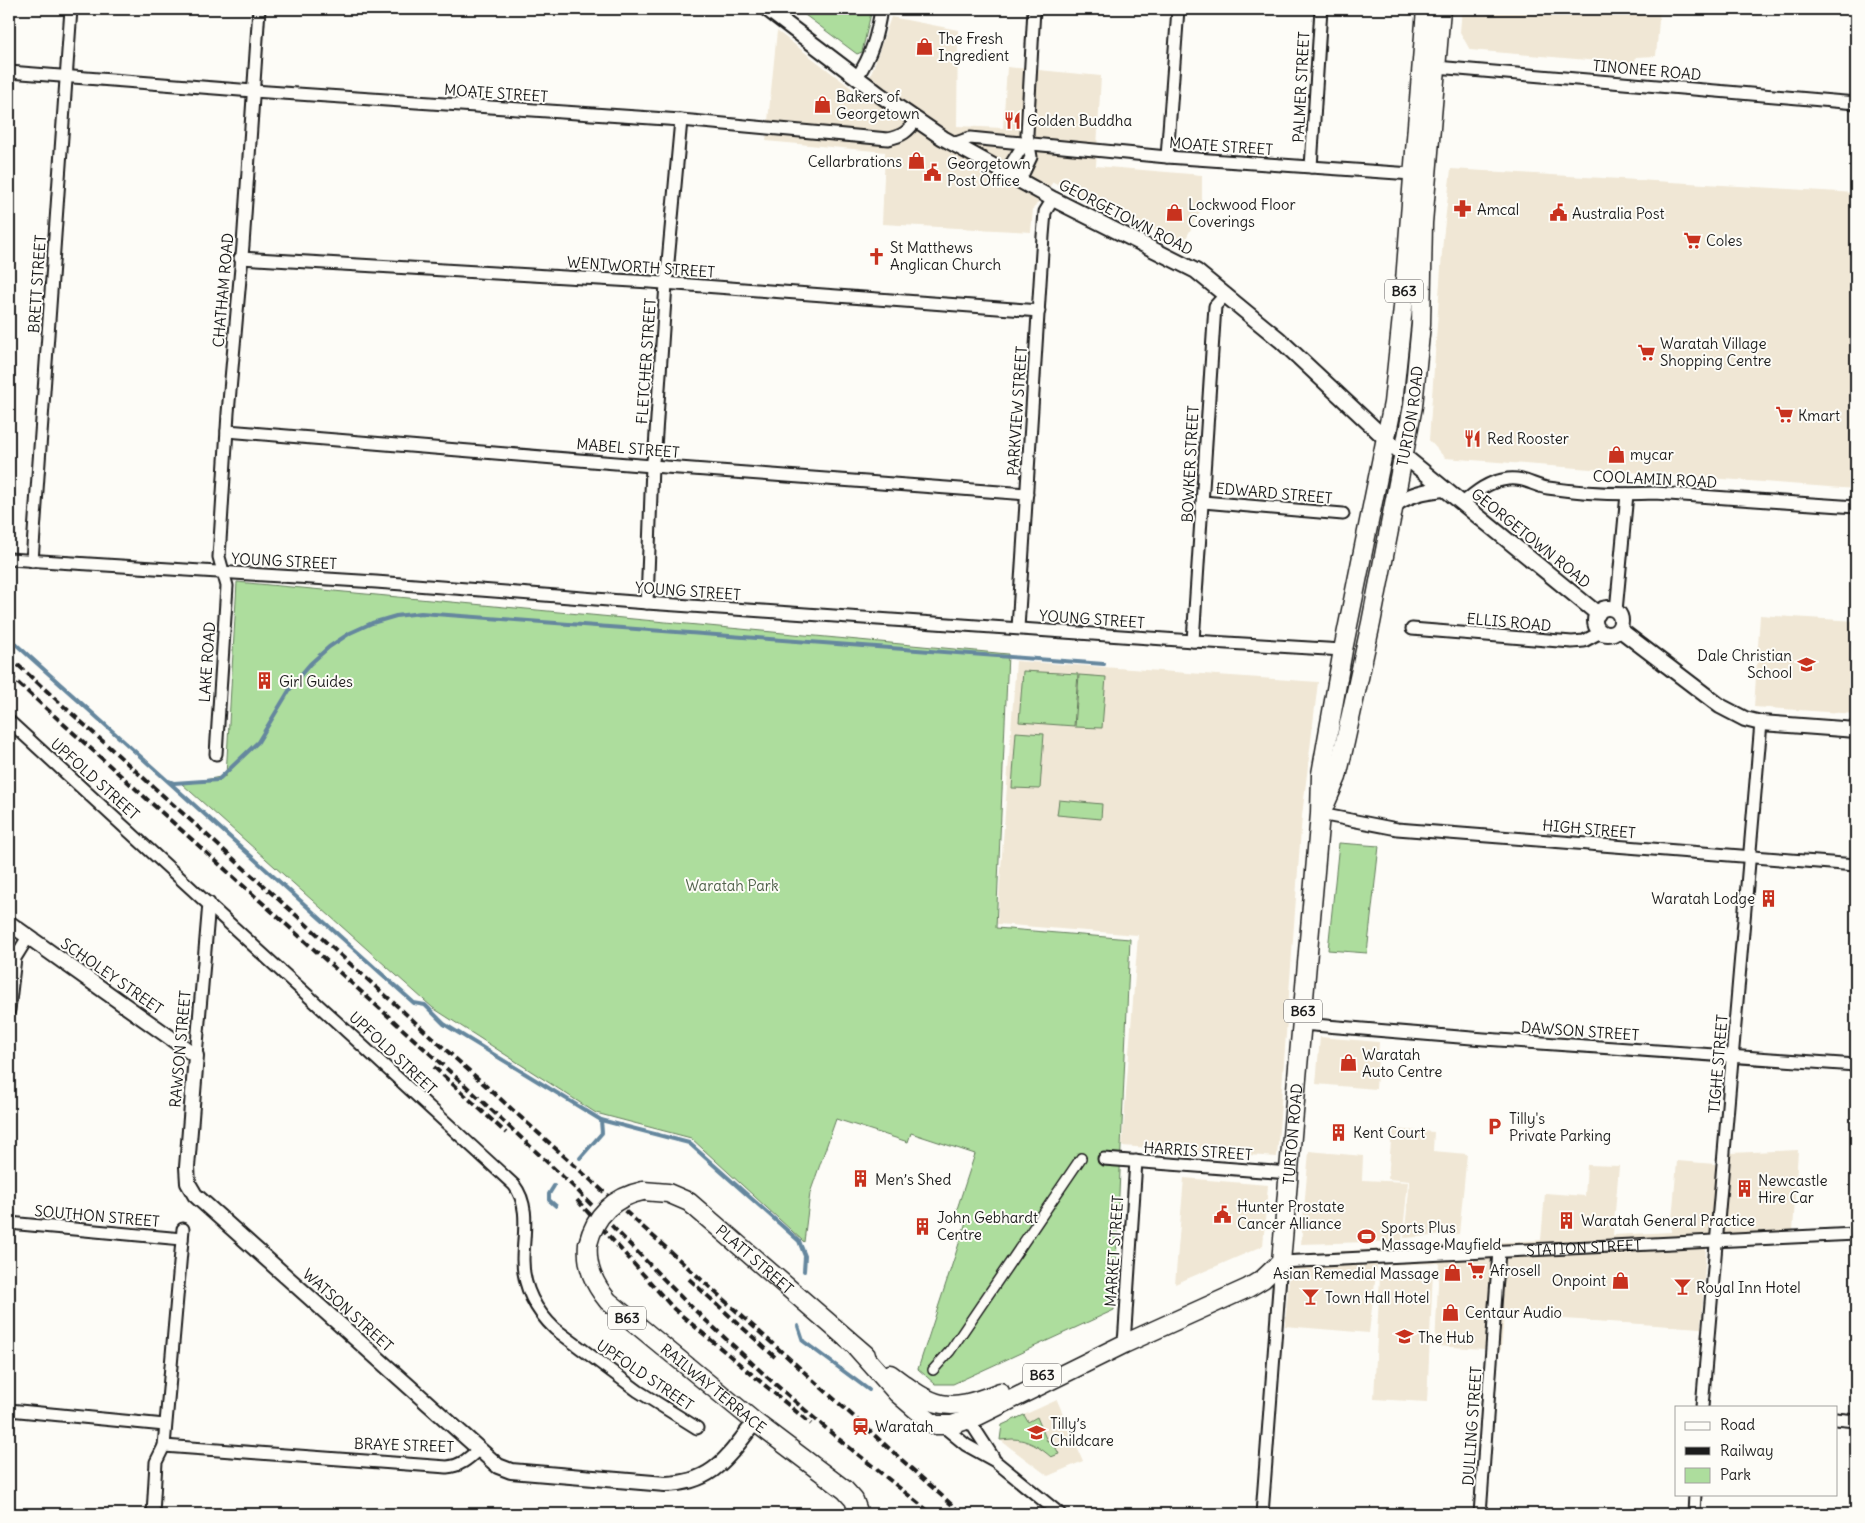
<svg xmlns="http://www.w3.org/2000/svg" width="1865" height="1523" font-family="Delius,sans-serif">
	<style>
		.built { fill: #f0e7d5 }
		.green { fill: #addd9d; stroke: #647c5c }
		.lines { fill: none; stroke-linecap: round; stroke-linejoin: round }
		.stream { stroke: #65879e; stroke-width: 4 }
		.pedestrian-casing { stroke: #1c1c1c; stroke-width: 12 }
		.minor-casing { stroke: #1c1c1c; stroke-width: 15 }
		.tertiary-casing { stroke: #1c1c1c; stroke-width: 18 }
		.primary-casing { stroke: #1c1c1c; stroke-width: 21 }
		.pedestrian { stroke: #fdfcf7; stroke-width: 9 }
		.minor { stroke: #fdfcf7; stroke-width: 11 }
		.tertiary { stroke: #fdfcf7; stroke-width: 14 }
		.primary { stroke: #fdfcf7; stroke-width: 18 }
		.rail { stroke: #1c1c1c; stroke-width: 4; stroke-dasharray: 8 4; stroke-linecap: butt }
		.primary-bridge-casing { stroke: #1c1c1c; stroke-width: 21; stroke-linecap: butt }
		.primary-bridge { stroke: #fdfcf7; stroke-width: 18 }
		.labels { text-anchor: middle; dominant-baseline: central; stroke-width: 4; stroke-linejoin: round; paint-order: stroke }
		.shield { fill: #fdfcf7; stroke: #605f5e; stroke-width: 1 }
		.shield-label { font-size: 14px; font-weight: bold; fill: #1c1c1c }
		.poi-label { font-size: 15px; fill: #1c1c1c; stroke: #fdfcf7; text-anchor: start }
		.street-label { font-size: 15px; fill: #1c1c1c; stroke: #fdfcf7 }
		.park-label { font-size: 15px; fill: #4f6049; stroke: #fdfcf7 }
	</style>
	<rect width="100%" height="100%" fill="#fdfcf7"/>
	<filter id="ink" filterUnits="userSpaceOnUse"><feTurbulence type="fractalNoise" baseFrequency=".02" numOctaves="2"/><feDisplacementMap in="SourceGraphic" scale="10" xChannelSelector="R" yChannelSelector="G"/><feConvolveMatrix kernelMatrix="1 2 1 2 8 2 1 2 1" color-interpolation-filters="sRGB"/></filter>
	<g filter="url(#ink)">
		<g class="built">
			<polygon points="1462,9 1660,9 1656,56 1636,57 1634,64 1470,50 1460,32"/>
			<polygon points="891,17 958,30 957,126 1003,128 1007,67 1101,76 1096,166 1202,175 1202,208 1183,244 1053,182 1033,209 1031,232 882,224 885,152 766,141 777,31 863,97"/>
			<polygon points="1451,169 1856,193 1856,489 1445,458 1429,440 1443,239"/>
			<polygon points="1760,615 1856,621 1856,714 1754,707"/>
			<polygon points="1016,661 1318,682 1302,816 1277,1157 1122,1146 1138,935 997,924"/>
			<polygon points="1320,1037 1379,1042 1376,1089 1316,1084"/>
			<polygon points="1392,1129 1434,1132 1433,1151 1467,1154 1459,1234 1404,1238 1410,1181 1388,1179"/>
			<polygon points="1798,1150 1793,1231 1707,1235 1701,1328 1504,1315 1501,1350 1435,1346 1439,1263 1377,1265 1369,1333 1285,1326 1291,1254 1541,1240 1545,1193 1585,1196 1587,1165 1619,1166 1613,1235 1671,1232 1677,1161 1728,1165 1730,1153"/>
			<polygon points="1309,1151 1363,1156 1362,1180 1408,1182 1402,1241 1301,1244"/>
			<polygon points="1184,1178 1268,1185 1263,1246 1175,1284"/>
			<polygon points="1433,1271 1427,1402 1374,1399 1380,1275"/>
			<polygon points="1057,1400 1083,1461 1048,1476 1000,1440 1002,1425"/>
		</g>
		<g class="green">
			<polygon points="797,9 872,9 862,52 857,54"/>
			<polygon points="237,582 1008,654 996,928 1130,939 1114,1310 953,1384 935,1384 918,1369 967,1219 955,1215 975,1154 911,1133 908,1142 836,1119 810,1193 804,1242 691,1138 596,1113 433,1008 182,784 226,776"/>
			<polygon points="1023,671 1078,674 1074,726 1019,722"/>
			<polygon points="1079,675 1106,677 1102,728 1075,727"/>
			<polygon points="1016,732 1044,734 1040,789 1012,788"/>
			<polygon points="1059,800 1102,804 1101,819 1057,815"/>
			<polygon points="1339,843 1379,846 1367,953 1328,950"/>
			<path d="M1024,1415L1028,1422L1037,1417L1047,1441L1050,1440L1053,1447L1055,1446L1059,1454L1051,1457C1041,1448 1027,1439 1012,1439C1008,1439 1004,1440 1000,1440L1002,1425Z"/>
		</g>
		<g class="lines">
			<g class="stream">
				<polyline points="9,638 414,1003 425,1005 444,1024 601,1120 689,1143 799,1241 805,1256 804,1271"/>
				<polyline points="169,781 174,783 218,780 258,742 293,684 310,664 329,647 350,633 372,623 396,616 421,613 1104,664"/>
				<polyline points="580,1158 602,1133 601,1120"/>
				<polyline points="554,1186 549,1194 549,1200 556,1206"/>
				<polyline points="798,1326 803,1341 869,1390"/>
			</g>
			<defs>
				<polyline id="pedestrian" points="933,1370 950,1351 1081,1158"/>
				<g id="minor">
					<polyline points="1436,67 1856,103"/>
					<path d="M9,72L253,91L681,120L888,139C902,136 908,132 916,120"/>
					<path d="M857,77C872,55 877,35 881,9"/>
					<polyline points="953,144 970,138 1167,157 1412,174"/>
					<polyline points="1167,157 1178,9"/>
					<polyline points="1311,167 1321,9"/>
					<polyline points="1006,172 1020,150 1027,143"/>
					<polyline points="1020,180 1031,157 1027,134 1034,9"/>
					<polyline points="240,258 650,282 1039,311"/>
					<polyline points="227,431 652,466 1027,494"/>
					<polyline points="1203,502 1343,514"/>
					<path d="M1462,504C1475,492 1489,481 1508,479C1524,477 1534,486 1548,488C1583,493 1620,495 1655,493L1856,507"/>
					<polyline points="9,559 376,582 647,603 1193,641 1343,650"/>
					<polyline points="32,561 71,9"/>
					<polyline points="647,603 652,466 655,448 666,284 681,120"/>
					<polyline points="1616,611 1627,494"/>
					<polyline points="1018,628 1043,236 1045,212 1053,199"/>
					<polyline points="1412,629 1572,642 1584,641 1601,632"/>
					<polyline points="1193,641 1215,306 1226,294"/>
					<path d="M9,721L514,1185C531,1207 523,1235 523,1260C523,1287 536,1311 555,1329L638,1391L697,1428"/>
					<polyline points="216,754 227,586 219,557 228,413 243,245 259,9"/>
					<polyline points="1320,814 1397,829 1856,865"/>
					<polyline points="9,1010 15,958 28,937"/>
					<polyline points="1302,1024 1484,1039 1856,1065"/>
					<polyline points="196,1056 209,903"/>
					<polyline points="1104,1159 1289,1173"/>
					<polyline points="9,1223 182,1239"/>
					<polyline points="1124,1344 1136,1161"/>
					<polyline points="1702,1407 1761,723"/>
					<polyline points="9,1410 165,1425"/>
					<polyline points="1836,1419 1856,1421"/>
					<polyline points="969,1420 993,1457"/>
					<polyline points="943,1426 966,1445 995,1461 1060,1514"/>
					<path d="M164,1446L447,1467C461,1466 469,1458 479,1449"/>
					<polyline points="153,1514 156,1462 164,1446 183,1229"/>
					<path id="s1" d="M1262,1514L1281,1262L1856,1234"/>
					<polyline points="1480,1514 1499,1251"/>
					<polyline points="1694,1514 1695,1494"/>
				</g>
				<g id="tertiary">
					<polyline points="767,9 880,95 943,138 1053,199 1196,271 1280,340 1403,455 1598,614"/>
					<path d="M1394,505C1410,494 1425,491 1443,489"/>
					<circle cx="1608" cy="621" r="13"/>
					<polyline points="1619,629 1720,706 1745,719 1761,723 1856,730"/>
					<path d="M9,923L196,1056L187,1167L188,1183L195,1195L498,1466L511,1471L665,1484C714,1483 727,1457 755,1422"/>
				</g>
				<g id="primary">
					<path id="s2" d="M1324,807L1337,777L1345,742L1371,623L1413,406L1421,324L1423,223L1441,9"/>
					<path id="s3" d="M643,1191L668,1193L689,1202L866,1355"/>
					<path id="s4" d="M588,1244C586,1267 594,1284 608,1301L755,1422L845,1490L854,1500L859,1514"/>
					<path id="s5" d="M857,1348L897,1393L926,1418L935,1425H952L978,1416L1124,1344L1248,1288L1263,1279L1281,1262L1320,814L1321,774L1343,650L1393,403L1403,307L1426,9"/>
					<path d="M890,1374C935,1408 946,1414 1000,1392"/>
				</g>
			</defs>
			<use href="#pedestrian" class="pedestrian-casing"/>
			<use href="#minor" class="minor-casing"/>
			<use href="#tertiary" class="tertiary-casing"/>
			<use href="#primary" class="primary-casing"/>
			<use href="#pedestrian" class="pedestrian"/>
			<use href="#minor" class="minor"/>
			<use href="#tertiary" class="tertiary"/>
			<use href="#primary" class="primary"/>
			<g class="rail">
				<polyline points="9,657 962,1514"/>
				<polyline points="9,675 467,1087 577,1190 684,1300 767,1377 835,1436 932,1514"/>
				<polyline points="434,1067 506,1133"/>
				<polyline points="577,1200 674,1309 811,1424"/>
				<polyline points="689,1279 776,1358"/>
			</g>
			<defs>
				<path id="primary-bridge" d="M588,1244C595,1215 614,1197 643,1191"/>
			</defs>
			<use href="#primary-bridge" class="primary-bridge-casing"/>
			<use href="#primary-bridge" class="primary-bridge"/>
		</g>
	</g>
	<defs>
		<symbol id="shop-bare" viewBox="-9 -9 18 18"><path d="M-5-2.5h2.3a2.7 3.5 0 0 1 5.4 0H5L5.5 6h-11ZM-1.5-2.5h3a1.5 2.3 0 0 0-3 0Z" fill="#c8321e" stroke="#fdfcf7" stroke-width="2.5" paint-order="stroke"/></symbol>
		<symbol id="restaurant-bare" viewBox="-9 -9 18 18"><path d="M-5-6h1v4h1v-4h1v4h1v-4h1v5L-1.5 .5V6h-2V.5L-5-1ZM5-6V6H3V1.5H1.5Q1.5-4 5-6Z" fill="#c8321e" stroke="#fdfcf7" stroke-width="2.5" paint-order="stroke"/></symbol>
		<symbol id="civic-bare" viewBox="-9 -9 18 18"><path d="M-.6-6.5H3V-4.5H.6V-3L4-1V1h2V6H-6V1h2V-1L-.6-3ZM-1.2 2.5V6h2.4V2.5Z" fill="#c8321e" stroke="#fdfcf7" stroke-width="2.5" paint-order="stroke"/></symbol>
		<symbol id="pharmacy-bare" viewBox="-9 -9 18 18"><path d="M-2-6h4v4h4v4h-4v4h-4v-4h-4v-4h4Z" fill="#c8321e" stroke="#fdfcf7" stroke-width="2.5" paint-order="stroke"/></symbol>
		<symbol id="supermarket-bare" viewBox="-9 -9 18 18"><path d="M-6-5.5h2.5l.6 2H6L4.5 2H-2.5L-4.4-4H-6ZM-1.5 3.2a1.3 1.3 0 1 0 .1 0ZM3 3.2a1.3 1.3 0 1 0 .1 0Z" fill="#c8321e" stroke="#fdfcf7" stroke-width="2.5" paint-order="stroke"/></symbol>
		<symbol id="church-bare" viewBox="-9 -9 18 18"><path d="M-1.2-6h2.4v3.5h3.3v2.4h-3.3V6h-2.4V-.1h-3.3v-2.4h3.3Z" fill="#c8321e" stroke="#fdfcf7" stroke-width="2.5" paint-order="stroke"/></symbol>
		<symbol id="school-bare" viewBox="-9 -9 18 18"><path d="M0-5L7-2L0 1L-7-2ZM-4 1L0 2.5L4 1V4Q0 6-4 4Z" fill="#c8321e" stroke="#fdfcf7" stroke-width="2.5" paint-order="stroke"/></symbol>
		<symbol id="building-bare" viewBox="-9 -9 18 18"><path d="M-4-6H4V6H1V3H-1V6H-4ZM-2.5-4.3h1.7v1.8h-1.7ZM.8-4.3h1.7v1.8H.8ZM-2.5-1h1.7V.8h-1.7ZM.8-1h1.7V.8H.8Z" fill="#c8321e" stroke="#fdfcf7" stroke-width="2.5" paint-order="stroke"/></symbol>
		<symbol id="parking-bare" viewBox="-9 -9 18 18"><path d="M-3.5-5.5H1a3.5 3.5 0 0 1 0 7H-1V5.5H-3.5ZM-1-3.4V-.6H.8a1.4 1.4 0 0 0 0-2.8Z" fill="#c8321e" stroke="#fdfcf7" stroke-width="2.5" paint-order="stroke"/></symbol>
		<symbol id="stadium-bare" viewBox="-9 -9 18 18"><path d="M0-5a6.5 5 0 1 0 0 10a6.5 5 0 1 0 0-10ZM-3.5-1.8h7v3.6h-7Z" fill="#c8321e" stroke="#fdfcf7" stroke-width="2.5" paint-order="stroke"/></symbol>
		<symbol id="bar-bare" viewBox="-9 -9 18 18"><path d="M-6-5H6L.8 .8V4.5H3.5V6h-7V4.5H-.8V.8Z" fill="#c8321e" stroke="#fdfcf7" stroke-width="2.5" paint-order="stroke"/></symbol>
		<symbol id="station-bare" viewBox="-9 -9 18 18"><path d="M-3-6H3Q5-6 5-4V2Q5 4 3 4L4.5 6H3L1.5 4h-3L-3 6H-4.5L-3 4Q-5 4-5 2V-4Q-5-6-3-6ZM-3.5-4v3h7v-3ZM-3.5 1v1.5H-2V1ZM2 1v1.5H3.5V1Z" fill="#c8321e" stroke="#fdfcf7" stroke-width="2.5" paint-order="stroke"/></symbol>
	</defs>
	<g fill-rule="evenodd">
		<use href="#shop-bare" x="912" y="34" width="25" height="25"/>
		<use href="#shop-bare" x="810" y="92" width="25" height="25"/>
		<use href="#restaurant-bare" x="1000" y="108" width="25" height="25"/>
		<use href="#shop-bare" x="904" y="148" width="25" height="25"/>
		<use href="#civic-bare" x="920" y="160" width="25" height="25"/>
		<use href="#pharmacy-bare" x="1450" y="196" width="25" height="25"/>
		<use href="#shop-bare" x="1162" y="200" width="25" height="25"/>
		<use href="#civic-bare" x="1546" y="200" width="25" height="25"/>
		<use href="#supermarket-bare" x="1680" y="228" width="25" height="25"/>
		<use href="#church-bare" x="864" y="244" width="25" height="25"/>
		<use href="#supermarket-bare" x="1634" y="340" width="25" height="25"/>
		<use href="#supermarket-bare" x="1772" y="402" width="25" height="25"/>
		<use href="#restaurant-bare" x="1460" y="426" width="25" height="25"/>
		<use href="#shop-bare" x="1604" y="442" width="25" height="25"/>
		<use href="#school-bare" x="1794" y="652" width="25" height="25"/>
		<use href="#building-bare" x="252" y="668" width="25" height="25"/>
		<use href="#building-bare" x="1756" y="886" width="25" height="25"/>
		<use href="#shop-bare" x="1336" y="1050" width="25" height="25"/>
		<use href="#parking-bare" x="1482" y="1114" width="25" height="25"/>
		<use href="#building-bare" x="1326" y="1120" width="25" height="25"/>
		<use href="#building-bare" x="848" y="1166" width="25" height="25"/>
		<use href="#building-bare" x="1732" y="1176" width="25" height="25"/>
		<use href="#civic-bare" x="1210" y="1202" width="25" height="25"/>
		<use href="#building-bare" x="1554" y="1208" width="25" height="25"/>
		<use href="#building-bare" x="910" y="1214" width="25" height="25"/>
		<use href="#stadium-bare" x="1354" y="1224" width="25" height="25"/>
		<use href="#supermarket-bare" x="1464" y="1258" width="25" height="25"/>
		<use href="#shop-bare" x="1440" y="1260" width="25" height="25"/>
		<use href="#shop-bare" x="1608" y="1268" width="25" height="25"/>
		<use href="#bar-bare" x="1670" y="1274" width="25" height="25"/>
		<use href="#bar-bare" x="1298" y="1284" width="25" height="25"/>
		<use href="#shop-bare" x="1438" y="1300" width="25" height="25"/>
		<use href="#school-bare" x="1392" y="1324" width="25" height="25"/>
		<use href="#station-bare" x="848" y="1414" width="25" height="25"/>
		<use href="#school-bare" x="1024" y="1420" width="25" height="25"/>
	</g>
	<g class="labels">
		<g class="shield">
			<rect x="1385" y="279.5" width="38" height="23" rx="4"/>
			<rect x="1284" y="999.5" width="38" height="23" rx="4"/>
			<rect x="608" y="1306.5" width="38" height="23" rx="4"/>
			<rect x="1023" y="1363.5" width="38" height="23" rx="4"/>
		</g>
		<g class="shield-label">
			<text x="1404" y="291">B63</text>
			<text x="1303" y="1011">B63</text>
			<text x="627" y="1318">B63</text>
			<text x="1042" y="1375">B63</text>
		</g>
		<g class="poi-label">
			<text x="938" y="38">The Fresh<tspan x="938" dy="17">Ingredient</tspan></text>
			<text x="836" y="96">Bakers of<tspan x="836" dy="17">Georgetown</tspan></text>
			<text x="1027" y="120">Golden Buddha</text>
			<text x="902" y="161" text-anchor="end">Cellarbrations</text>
			<text x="947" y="163">Georgetown<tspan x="947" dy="17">Post Office</tspan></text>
			<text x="1188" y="204">Lockwood Floor<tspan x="1188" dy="17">Coverings</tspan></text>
			<text x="1477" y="209">Amcal</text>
			<text x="1572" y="213">Australia Post</text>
			<text x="1706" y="240">Coles</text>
			<text x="890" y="247">St Matthews<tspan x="890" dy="17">Anglican Church</tspan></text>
			<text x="1660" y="343">Waratah Village<tspan x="1660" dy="17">Shopping Centre</tspan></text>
			<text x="1798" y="415">Kmart</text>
			<text x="1487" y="438">Red Rooster</text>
			<text x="1630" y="454">mycar</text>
			<text x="1792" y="655" text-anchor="end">Dale Christian<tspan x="1792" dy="17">School</tspan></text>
			<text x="279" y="681">Girl Guides</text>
			<text x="1755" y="898" text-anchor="end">Waratah Lodge</text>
			<text x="1362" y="1054">Waratah<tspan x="1362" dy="17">Auto Centre</tspan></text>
			<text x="1509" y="1118">Tilly's<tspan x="1509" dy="17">Private Parking</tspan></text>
			<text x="1353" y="1132">Kent Court</text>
			<text x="875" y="1179">Men’s Shed</text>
			<text x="1758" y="1180">Newcastle<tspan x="1758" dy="17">Hire Car</tspan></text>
			<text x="1237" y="1206">Hunter Prostate<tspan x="1237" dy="17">Cancer Alliance</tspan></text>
			<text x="937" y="1217">John Gebhardt<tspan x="937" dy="17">Centre</tspan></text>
			<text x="1581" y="1220">Waratah General Practice</text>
			<text x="1381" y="1227">Sports Plus<tspan x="1381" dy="17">Massage Mayfield</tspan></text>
			<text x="1490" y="1270">Afrosell</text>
			<text x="1439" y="1273" text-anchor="end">Asian Remedial Massage</text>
			<text x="1606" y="1280" text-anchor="end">Onpoint</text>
			<text x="1696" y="1287">Royal Inn Hotel</text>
			<text x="1325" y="1297">Town Hall Hotel</text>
			<text x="1465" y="1312">Centaur Audio</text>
			<text x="1418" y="1337">The Hub</text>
			<text x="1050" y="1423">Tilly’s<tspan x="1050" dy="17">Childcare</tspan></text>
			<text x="875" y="1426">Waratah</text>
		</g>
		<g class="street-label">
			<text transform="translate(1647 70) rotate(5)">TINONEE ROAD</text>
			<text transform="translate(1301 87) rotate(-87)">PALMER STREET</text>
			<text transform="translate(496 93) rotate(4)">MOATE STREET</text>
			<text transform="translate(1221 146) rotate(4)">MOATE STREET</text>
			<text transform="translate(1126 217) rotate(27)">GEORGETOWN ROAD</text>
			<text transform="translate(641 267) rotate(4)">WENTWORTH STREET</text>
			<text transform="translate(37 284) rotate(-86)">BRETT STREET</text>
			<text transform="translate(223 290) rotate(-85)">CHATHAM ROAD</text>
			<text transform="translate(646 361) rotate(-86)">FLETCHER STREET</text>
			<text transform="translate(1017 411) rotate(-86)">PARKVIEW STREET</text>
			<text stroke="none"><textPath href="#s2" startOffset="401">TURTON ROAD</textPath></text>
			<text transform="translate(628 448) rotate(5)">MABEL STREET</text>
			<text transform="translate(1190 464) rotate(-87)">BOWKER STREET</text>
			<text transform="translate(1655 479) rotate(3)">COOLAMIN ROAD</text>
			<text transform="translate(1274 493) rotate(5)">EDWARD STREET</text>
			<text transform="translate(1531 538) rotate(39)">GEORGETOWN ROAD</text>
			<text transform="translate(284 561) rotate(3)">YOUNG STREET</text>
			<text transform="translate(688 591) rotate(4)">YOUNG STREET</text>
			<text transform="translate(1092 619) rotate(4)">YOUNG STREET</text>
			<text transform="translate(1509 622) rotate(5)">ELLIS ROAD</text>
			<text transform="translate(207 662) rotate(-86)">LAKE ROAD</text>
			<text transform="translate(95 779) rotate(42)">UPFOLD STREET</text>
			<text transform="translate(1589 829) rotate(5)">HIGH STREET</text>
			<text transform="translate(112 976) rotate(35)">SCHOLEY STREET</text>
			<text transform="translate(1580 1031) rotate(4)">DAWSON STREET</text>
			<text transform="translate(180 1049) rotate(-85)">RAWSON STREET</text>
			<text transform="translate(393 1053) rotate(43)">UPFOLD STREET</text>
			<text transform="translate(1718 1064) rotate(-85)">TIGHE STREET</text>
			<text stroke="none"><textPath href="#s5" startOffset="624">TURTON ROAD</textPath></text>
			<text transform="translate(1198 1151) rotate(4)">HARRIS STREET</text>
			<text transform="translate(97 1216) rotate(5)">SOUTHON STREET</text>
			<text stroke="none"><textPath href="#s1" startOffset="556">STATION STREET</textPath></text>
			<text transform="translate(1114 1251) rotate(-86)">MARKET STREET</text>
			<text stroke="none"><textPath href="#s3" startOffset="135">PLATT STREET</textPath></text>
			<text transform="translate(348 1310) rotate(42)">WATSON STREET</text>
			<text transform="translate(645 1375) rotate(34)">UPFOLD STREET</text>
			<text stroke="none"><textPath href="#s4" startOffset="199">RAILWAY TERRACE</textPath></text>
			<text transform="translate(1472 1426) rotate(-86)">DULLING STREET</text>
			<text transform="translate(404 1445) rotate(2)">BRAYE STREET</text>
		</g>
		<g class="park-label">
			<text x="732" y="885">Waratah Park</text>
		</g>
	</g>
	<rect width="1865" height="1523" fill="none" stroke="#fdfcf7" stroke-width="30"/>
	<rect x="15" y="15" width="1835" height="1493" fill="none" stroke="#1c1c1c" stroke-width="2" filter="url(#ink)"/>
	<rect x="1675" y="1406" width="162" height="90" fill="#fdfcf7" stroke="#a3a29f"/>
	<rect x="1685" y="1422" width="25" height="8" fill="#fdfcf7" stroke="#a3a29f"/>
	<text x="1720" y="1430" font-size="15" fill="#1c1c1c">Road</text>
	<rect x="1685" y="1447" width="25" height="8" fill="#1c1c1c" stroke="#a3a29f"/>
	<text x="1720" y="1456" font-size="15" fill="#1c1c1c">Railway</text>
	<rect x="1685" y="1468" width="25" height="15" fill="#addd9d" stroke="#a3a29f"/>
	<text x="1720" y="1480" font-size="15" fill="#1c1c1c">Park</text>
</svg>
